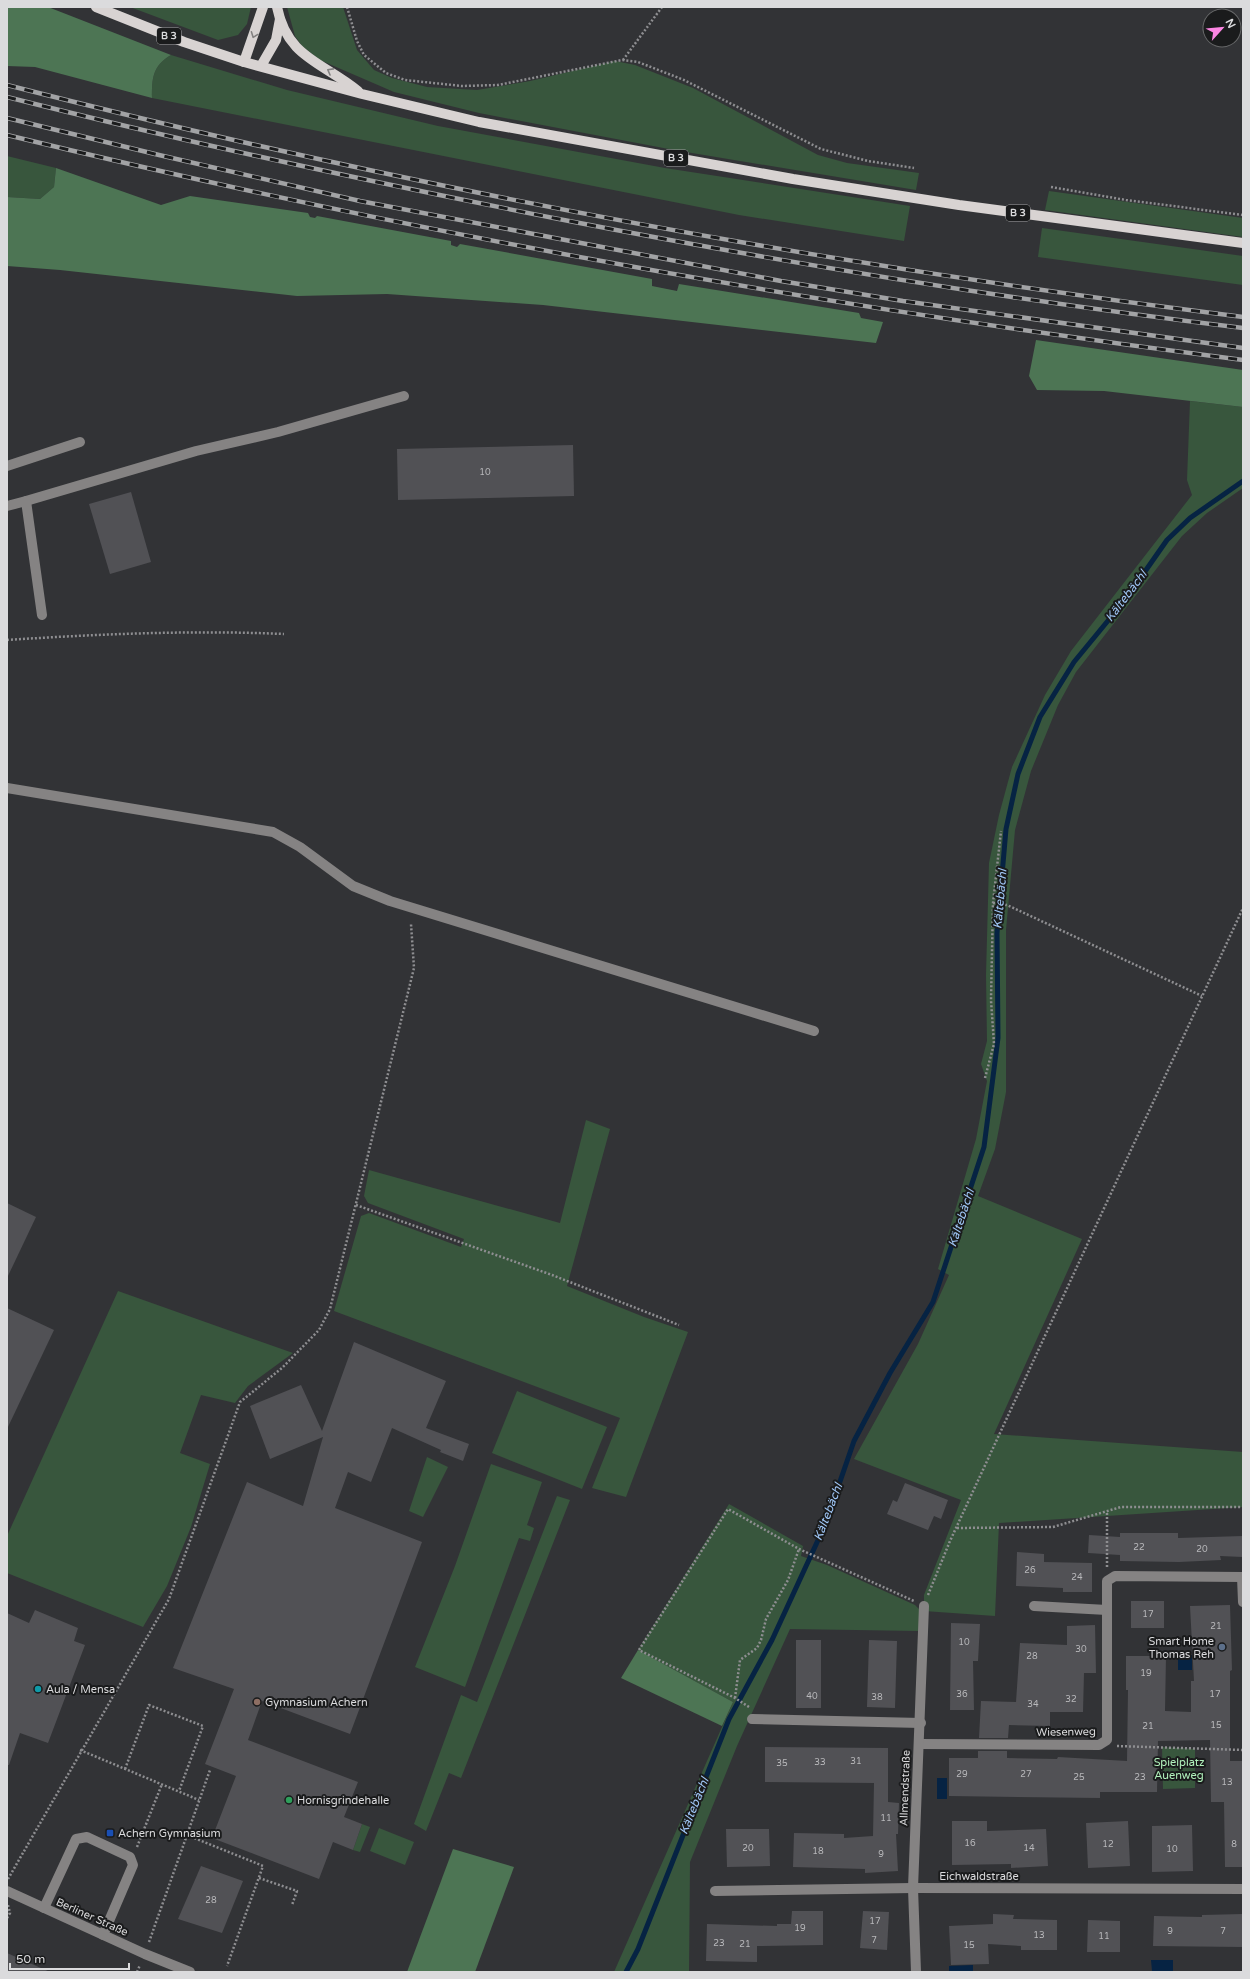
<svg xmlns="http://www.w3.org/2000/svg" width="1250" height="1979" font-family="'Varela Round',sans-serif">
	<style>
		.green { fill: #38563d }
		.forest { fill: #4d7554 }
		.water { fill: #062343 }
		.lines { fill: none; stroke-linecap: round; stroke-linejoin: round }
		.stream { stroke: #062343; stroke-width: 5 }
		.building { fill: #515155 }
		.path { stroke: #8e8e91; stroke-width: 2.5; stroke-dasharray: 2 2; stroke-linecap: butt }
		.minor { stroke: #858383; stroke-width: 10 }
		.major { stroke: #d8d3d2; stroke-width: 10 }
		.rail-casing { stroke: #a2a3a5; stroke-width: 4.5 }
		.rail { stroke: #1a1b1c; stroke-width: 3; stroke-dasharray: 9; stroke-linecap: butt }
		.oneway { stroke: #828080 }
		.service-dot { fill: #5c6f8a; stroke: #1a1b1c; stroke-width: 1.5 }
		.culture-dot { fill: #0f9aa8; stroke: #1a1b1c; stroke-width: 1.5 }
		.education-dot { fill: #8d6e63; stroke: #1a1b1c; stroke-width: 1.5 }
		.leisure-dot { fill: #2e9e5b; stroke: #1a1b1c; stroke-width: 1.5 }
		.transit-dot { fill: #1a4fb4; stroke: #1a1b1c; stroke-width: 1.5 }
		.labels { text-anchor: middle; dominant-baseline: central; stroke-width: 4; stroke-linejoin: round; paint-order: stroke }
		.number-label { font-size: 9px; fill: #b8b8bb }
		.shield { fill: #1a1b1c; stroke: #a1a1a3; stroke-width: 1 }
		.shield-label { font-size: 10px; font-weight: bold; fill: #dbdbdd }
		.poi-label { font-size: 11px; fill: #dbdbdd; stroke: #1a1b1c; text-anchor: start }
		.street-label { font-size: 11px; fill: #dbdbdd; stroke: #1a1b1c }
		.park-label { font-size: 11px; fill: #b1f2bc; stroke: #1a1b1c }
		.water-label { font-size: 12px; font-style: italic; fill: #a0c7f7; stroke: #1a1b1c }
	</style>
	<rect width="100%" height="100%" fill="#323336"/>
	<g class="green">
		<polygon points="130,7 251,7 247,24 238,35 218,40"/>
		<polygon points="287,7 343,7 357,50 374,70 392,78 427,87 477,90 530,81 615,61 635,65 693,88 818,155 847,163 919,173 916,190 674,150 479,113 394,92 320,60 302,46 295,36"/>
		<path d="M171,55L287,90L438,126L665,168L910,206L904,241L739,215L152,98C152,79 152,66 171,55Z"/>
		<polygon points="7,156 56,168 54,187 40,199 7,197"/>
		<polygon points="1049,191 1243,218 1243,237 1045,210"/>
		<polygon points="1042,228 1243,256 1243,285 1038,257"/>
		<polygon points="1190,401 1243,407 1243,488 1207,513 1182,536 1076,672 1058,705 1031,771 1015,830 1006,930 1006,1092 995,1149 978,1196 1082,1239 994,1434 1243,1452 1243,1507 999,1523 995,1616 924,1611 924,1595 961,1500 854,1459 918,1344 949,1275 938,1269 976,1139 987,1081 981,1064 987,1041 986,975 989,863 999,815 1012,767 1045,695 1071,651 1192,495 1187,480"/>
		<polygon points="586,1120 610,1129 567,1286 644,1317 688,1332 626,1497 592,1488 620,1418 334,1311 361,1216 369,1213 461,1247 464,1239 368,1203 364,1196 369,1170 560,1223"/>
		<polygon points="118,1291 293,1353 248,1386 235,1403 201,1395 180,1453 210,1464 191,1527 167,1586 143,1627 7,1573 7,1536"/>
		<polygon points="517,1391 607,1427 582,1489 492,1453"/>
		<polygon points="427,1457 448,1467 423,1517 409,1511"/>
		<polygon points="491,1464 542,1482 527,1525 534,1528 530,1541 519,1538 465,1687 415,1667 455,1566"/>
		<polygon points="557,1496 570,1500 461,1778 449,1773 426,1831 414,1824 461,1695 477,1702"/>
		<polygon points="729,1504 803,1546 801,1556 827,1565 915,1605 920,1610 919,1631 790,1629 737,1746 690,1862 689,1972 614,1972 733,1702 638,1650"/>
		<polygon points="1162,1747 1195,1749 1195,1788 1163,1789"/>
		<polygon points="362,1824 370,1827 360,1852 353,1850"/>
		<polygon points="379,1828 414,1842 405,1865 370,1851"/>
	</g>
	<g class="forest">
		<path d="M7,7H48L171,55C152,66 152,79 152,98L35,67L7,66Z"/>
		<polygon points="56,168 161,205 190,196 308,213 310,217 315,218 317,216 451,241 451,245 457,247 460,244 652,279 652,286 677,291 679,284 859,313 861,318 883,322 876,343 543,305 387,294 297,296 60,270 7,266 7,197 40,199 54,187"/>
		<polygon points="1036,340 1243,370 1243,407 1104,391 1037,390 1029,376"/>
		<polygon points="638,1650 733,1702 722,1726 621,1678"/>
		<polygon points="453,1849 514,1867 475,1972 407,1972"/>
	</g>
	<g class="water">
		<rect x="1178" y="1655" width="14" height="15"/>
		<rect x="937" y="1778" width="10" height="21"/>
		<polygon points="1151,1960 1173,1960 1173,1971 1152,1971"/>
		<polygon points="973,1965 973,1972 949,1972 949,1966"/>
	</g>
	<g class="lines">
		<polyline class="stream" points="626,1972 638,1949 729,1719 772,1640 825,1525 854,1441 890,1373 933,1302 984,1147 998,1038 997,933 1006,829 1018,774 1040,717 1074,662 1125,600 1167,540 1190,518 1243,481"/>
	</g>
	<g class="building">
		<polygon points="573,445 574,496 398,500 397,449"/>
		<polygon points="131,492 151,562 110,574 89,504"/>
		<polygon points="7,1203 36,1217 7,1278"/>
		<polygon points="7,1308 54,1330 7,1429"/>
		<polygon points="354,1342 446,1381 426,1428 469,1444 463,1461 440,1452 441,1450 392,1428 371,1482 348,1472 335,1508 422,1542 350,1734 262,1701 248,1740 358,1782 344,1817 362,1824 353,1850 333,1842 319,1879 212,1838 236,1776 205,1764 234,1689 173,1668 247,1482 303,1506 323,1437 270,1459 250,1406 301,1385 322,1431"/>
		<polygon points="905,1483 948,1500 941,1519 934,1516 928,1530 887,1514 893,1500 897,1502"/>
		<polygon points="1120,1533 1178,1533 1178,1538 1243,1536 1243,1557 1220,1556 1221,1560 1179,1562 1120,1561 1120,1555 1088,1553 1089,1535 1120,1537"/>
		<polygon points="1017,1552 1044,1554 1044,1562 1092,1563 1092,1592 1063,1592 1063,1588 1016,1586"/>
		<rect x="1131" y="1601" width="33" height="27"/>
		<polygon points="1230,1605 1232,1670 1230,1671 1230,1761 1243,1761 1243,1867 1225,1867 1224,1802 1211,1802 1210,1740 1158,1741 1157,1792 1100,1792 1100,1798 949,1796 949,1758 978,1758 978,1751 1007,1751 1007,1758 1057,1759 1058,1757 1127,1761 1128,1690 1126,1690 1126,1656 1166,1656 1165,1711 1191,1712 1191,1681 1194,1681 1190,1606"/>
		<polygon points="35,1610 78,1628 74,1641 85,1645 48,1743 20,1733 9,1765 7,1765 7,1613 29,1623"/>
		<polygon points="951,1623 980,1624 978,1661 973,1661 974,1710 950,1710"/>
		<polygon points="1095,1625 1096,1673 1084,1673 1083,1712 1050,1712 1050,1726 1009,1725 1008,1738 979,1738 981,1701 1016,1702 1020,1643 1067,1645 1067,1626"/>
		<rect x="796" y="1640" width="25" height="68"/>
		<polygon points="869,1640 897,1641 895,1708 867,1707"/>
		<polygon points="765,1747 888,1748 888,1802 899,1803 898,1834 896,1834 898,1871 865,1873 865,1869 793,1867 794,1833 844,1834 844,1838 873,1836 874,1783 765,1782"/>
		<polygon points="952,1821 987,1821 987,1831 1046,1829 1048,1866 1011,1868 1011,1864 952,1865"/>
		<polygon points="1128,1821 1130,1866 1088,1868 1086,1823"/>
		<polygon points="1192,1825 1193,1871 1152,1872 1152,1826"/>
		<polygon points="726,1829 769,1829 770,1866 727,1867"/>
		<polygon points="201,1866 243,1881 222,1933 178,1919"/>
		<polygon points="792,1911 823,1911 823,1945 757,1946 757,1962 706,1961 707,1924 777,1926 777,1924 791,1924"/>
		<polygon points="863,1911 889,1912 887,1950 860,1948"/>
		<polygon points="993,1914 1014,1915 1013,1919 1057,1920 1057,1950 1021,1950 1021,1946 988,1944 989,1964 951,1965 949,1926 993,1924"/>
		<polygon points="1243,1914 1243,1947 1153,1946 1154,1916 1202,1917 1202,1915"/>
		<polygon points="1088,1920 1120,1921 1120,1952 1087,1952"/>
		<polygon points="7,1953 50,1972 7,1972"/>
	</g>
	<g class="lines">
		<g class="path">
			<polyline points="347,7 357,41 364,55 386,73 405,80 462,86 498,85 622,60 638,62 684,80 821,149 868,161 914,168"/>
			<polyline points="623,60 662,7"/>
			<polyline points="1051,187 1126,200 1243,215"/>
			<path d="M7,640C99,634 192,630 284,634"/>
			<polyline points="993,903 1007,905 1202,996"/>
			<polyline points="985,1078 994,1044 991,1000 993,903 1001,831"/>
			<polyline points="356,1205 552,1275 679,1325"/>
			<polyline points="957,1528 1053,1527 1121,1507 1243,1507"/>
			<polyline points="1107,1567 1107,1511"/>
			<polyline points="928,1595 950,1541 1243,908"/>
			<polyline points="735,1698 740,1660 757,1648 761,1640 766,1619 788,1580 799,1549"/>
			<polyline points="749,1707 735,1698 639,1650 728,1509 799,1549 914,1601"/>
			<polyline points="1117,1746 1243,1750"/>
			<polyline points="80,1750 199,1800"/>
			<polyline points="125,1769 149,1705 203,1726 179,1791"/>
			<polyline points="187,1835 263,1866 227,1966"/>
			<polyline points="137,1847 162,1784"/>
			<polyline points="259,1878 297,1891 292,1905"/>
			<polyline points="8,1879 169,1599 240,1402 282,1368 319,1330 330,1309 414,968 411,924"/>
			<polyline points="7,1918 10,1913 8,1905"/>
			<polyline points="149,1942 210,1770"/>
			<polyline points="137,1972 140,1965"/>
		</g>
		<g class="minor">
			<polyline points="7,466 80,442"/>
			<polyline points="26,501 196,451 278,432 404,396"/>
			<polyline points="7,506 26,501 42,615"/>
			<polyline points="7,788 273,832 300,847 353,886 390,901 814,1031"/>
			<polyline points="1242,1577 1243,1602"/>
			<polyline points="1034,1606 1107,1610"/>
			<polyline points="752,1719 921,1723"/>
			<polyline points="919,1744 1099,1745 1107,1740 1107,1581 1115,1576 1243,1577"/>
			<polyline points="7,1891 145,1954 190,1972"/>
			<polyline points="715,1891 913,1888 1243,1889"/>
			<polyline points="44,1908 76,1839 87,1837 130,1857 133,1865 103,1935"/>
			<polyline points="916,1972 913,1888 924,1606"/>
		</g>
		<g class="major">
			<polyline points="96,7 184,42 244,62 362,94 479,122 793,179 959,205 1243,243"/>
			<path d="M277,7C287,58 323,62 358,91"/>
			<polyline points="244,62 263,7"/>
			<polyline points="261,66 276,40 280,19"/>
		</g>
		<defs>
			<g id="rail">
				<path d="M7,85C413,189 827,265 1243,317"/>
				<path d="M7,97C193,144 380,184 569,221C792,264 1017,301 1243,328"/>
				<polyline points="7,118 159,155 360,201 781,281 903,301 1243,348"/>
				<path d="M7,135C414,234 827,307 1243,360"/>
			</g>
		</defs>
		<use href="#rail" class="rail-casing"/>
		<use href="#rail" class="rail"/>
	</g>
	<defs><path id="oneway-chevron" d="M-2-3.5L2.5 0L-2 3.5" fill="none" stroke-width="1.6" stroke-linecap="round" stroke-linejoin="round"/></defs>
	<g class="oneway">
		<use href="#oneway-chevron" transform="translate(254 35) rotate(111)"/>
		<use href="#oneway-chevron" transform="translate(330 71) rotate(-151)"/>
	</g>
	<circle class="service-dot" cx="1222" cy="1647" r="4"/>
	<circle class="culture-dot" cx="38" cy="1689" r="4"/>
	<circle class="education-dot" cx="257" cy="1702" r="4"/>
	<circle class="leisure-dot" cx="289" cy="1800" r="4"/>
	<rect class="transit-dot" x="106" y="1829" width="8" height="8" rx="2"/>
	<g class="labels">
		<g class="number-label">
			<text x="485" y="472">10</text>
			<text x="1139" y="1547">22</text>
			<text x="1202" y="1549">20</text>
			<text x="1030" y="1570">26</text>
			<text x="1077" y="1577">24</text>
			<text x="1148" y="1614">17</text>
			<text x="1216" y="1626">21</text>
			<text x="964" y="1642">10</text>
			<text x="1081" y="1649">30</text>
			<text x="1032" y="1656">28</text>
			<text x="1146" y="1673">19</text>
			<text x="962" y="1694">36</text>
			<text x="1215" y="1694">17</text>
			<text x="812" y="1696">40</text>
			<text x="877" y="1697">38</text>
			<text x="1071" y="1699">32</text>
			<text x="1033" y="1704">34</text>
			<text x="1216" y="1725">15</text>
			<text x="1148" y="1726">21</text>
			<text x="856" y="1761">31</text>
			<text x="820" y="1762">33</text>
			<text x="782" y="1763">35</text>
			<text x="962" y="1774">29</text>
			<text x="1026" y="1774">27</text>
			<text x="1079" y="1777">25</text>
			<text x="1140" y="1777">23</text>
			<text x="1227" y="1782">13</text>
			<text x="886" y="1818">11</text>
			<text x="970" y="1843">16</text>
			<text x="1108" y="1844">12</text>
			<text x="1234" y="1844">8</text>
			<text x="748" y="1848">20</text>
			<text x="1029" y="1848">14</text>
			<text x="1172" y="1849">10</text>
			<text x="818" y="1851">18</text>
			<text x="881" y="1854">9</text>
			<text x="211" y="1900">28</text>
			<text x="875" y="1921">17</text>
			<text x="800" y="1928">19</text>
			<text x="1170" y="1931">9</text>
			<text x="1223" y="1931">7</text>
			<text x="1039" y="1935">13</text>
			<text x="1104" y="1936">11</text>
			<text x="874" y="1940">7</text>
			<text x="719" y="1943">23</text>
			<text x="745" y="1944">21</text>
			<text x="969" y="1945">15</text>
		</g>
		<g class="shield">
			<rect x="157" y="28" width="24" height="16" rx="3"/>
			<rect x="664" y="150" width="24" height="16" rx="3"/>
			<rect x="1006" y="205" width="24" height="16" rx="3"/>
		</g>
		<g class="shield-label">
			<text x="169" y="36">B 3</text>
			<text x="676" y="158">B 3</text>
			<text x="1018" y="213">B 3</text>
		</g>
		<g class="poi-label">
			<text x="1214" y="1641" text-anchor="end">Smart Home<tspan x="1214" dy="13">Thomas Reh</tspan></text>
			<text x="46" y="1689">Aula / Mensa</text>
			<text x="265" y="1702">Gymnasium Achern</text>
			<text x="297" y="1800">Hornisgrindehalle</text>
			<text x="118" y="1833">Achern Gymnasium</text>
		</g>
		<g class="street-label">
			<text transform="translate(1066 1732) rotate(-1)">Wiesenweg</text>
			<text transform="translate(905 1788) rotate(-88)">Allmendstraße</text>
			<text x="979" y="1876">Eichwaldstraße</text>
			<text transform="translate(92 1917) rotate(24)">Berliner Straße</text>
		</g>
		<g class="park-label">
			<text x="1179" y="1762">Spielplatz<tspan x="1179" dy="13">Auenweg</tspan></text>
		</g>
		<g class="water-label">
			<text transform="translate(1126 596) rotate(-53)">Kältebächl</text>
			<text transform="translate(1000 899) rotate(-85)">Kältebächl</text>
			<text transform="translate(961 1218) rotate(-72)">Kältebächl</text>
			<text transform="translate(828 1512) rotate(-69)">Kältebächl</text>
			<text transform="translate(694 1806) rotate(-68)">Kältebächl</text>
		</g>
	</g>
	<rect width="1250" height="1979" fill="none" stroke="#dbdbdd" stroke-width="16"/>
	<g transform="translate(1222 28) rotate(63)"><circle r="19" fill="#1a1b1c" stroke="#676869"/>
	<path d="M0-3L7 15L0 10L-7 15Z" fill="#fc86e3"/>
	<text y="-6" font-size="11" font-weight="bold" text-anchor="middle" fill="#dbdbdd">N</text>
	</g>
	<path d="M10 1963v6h119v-6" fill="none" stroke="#dbdbdd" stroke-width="2"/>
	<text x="16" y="1963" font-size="12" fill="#dbdbdd" stroke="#1a1b1c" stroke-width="3" paint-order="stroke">50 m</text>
</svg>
